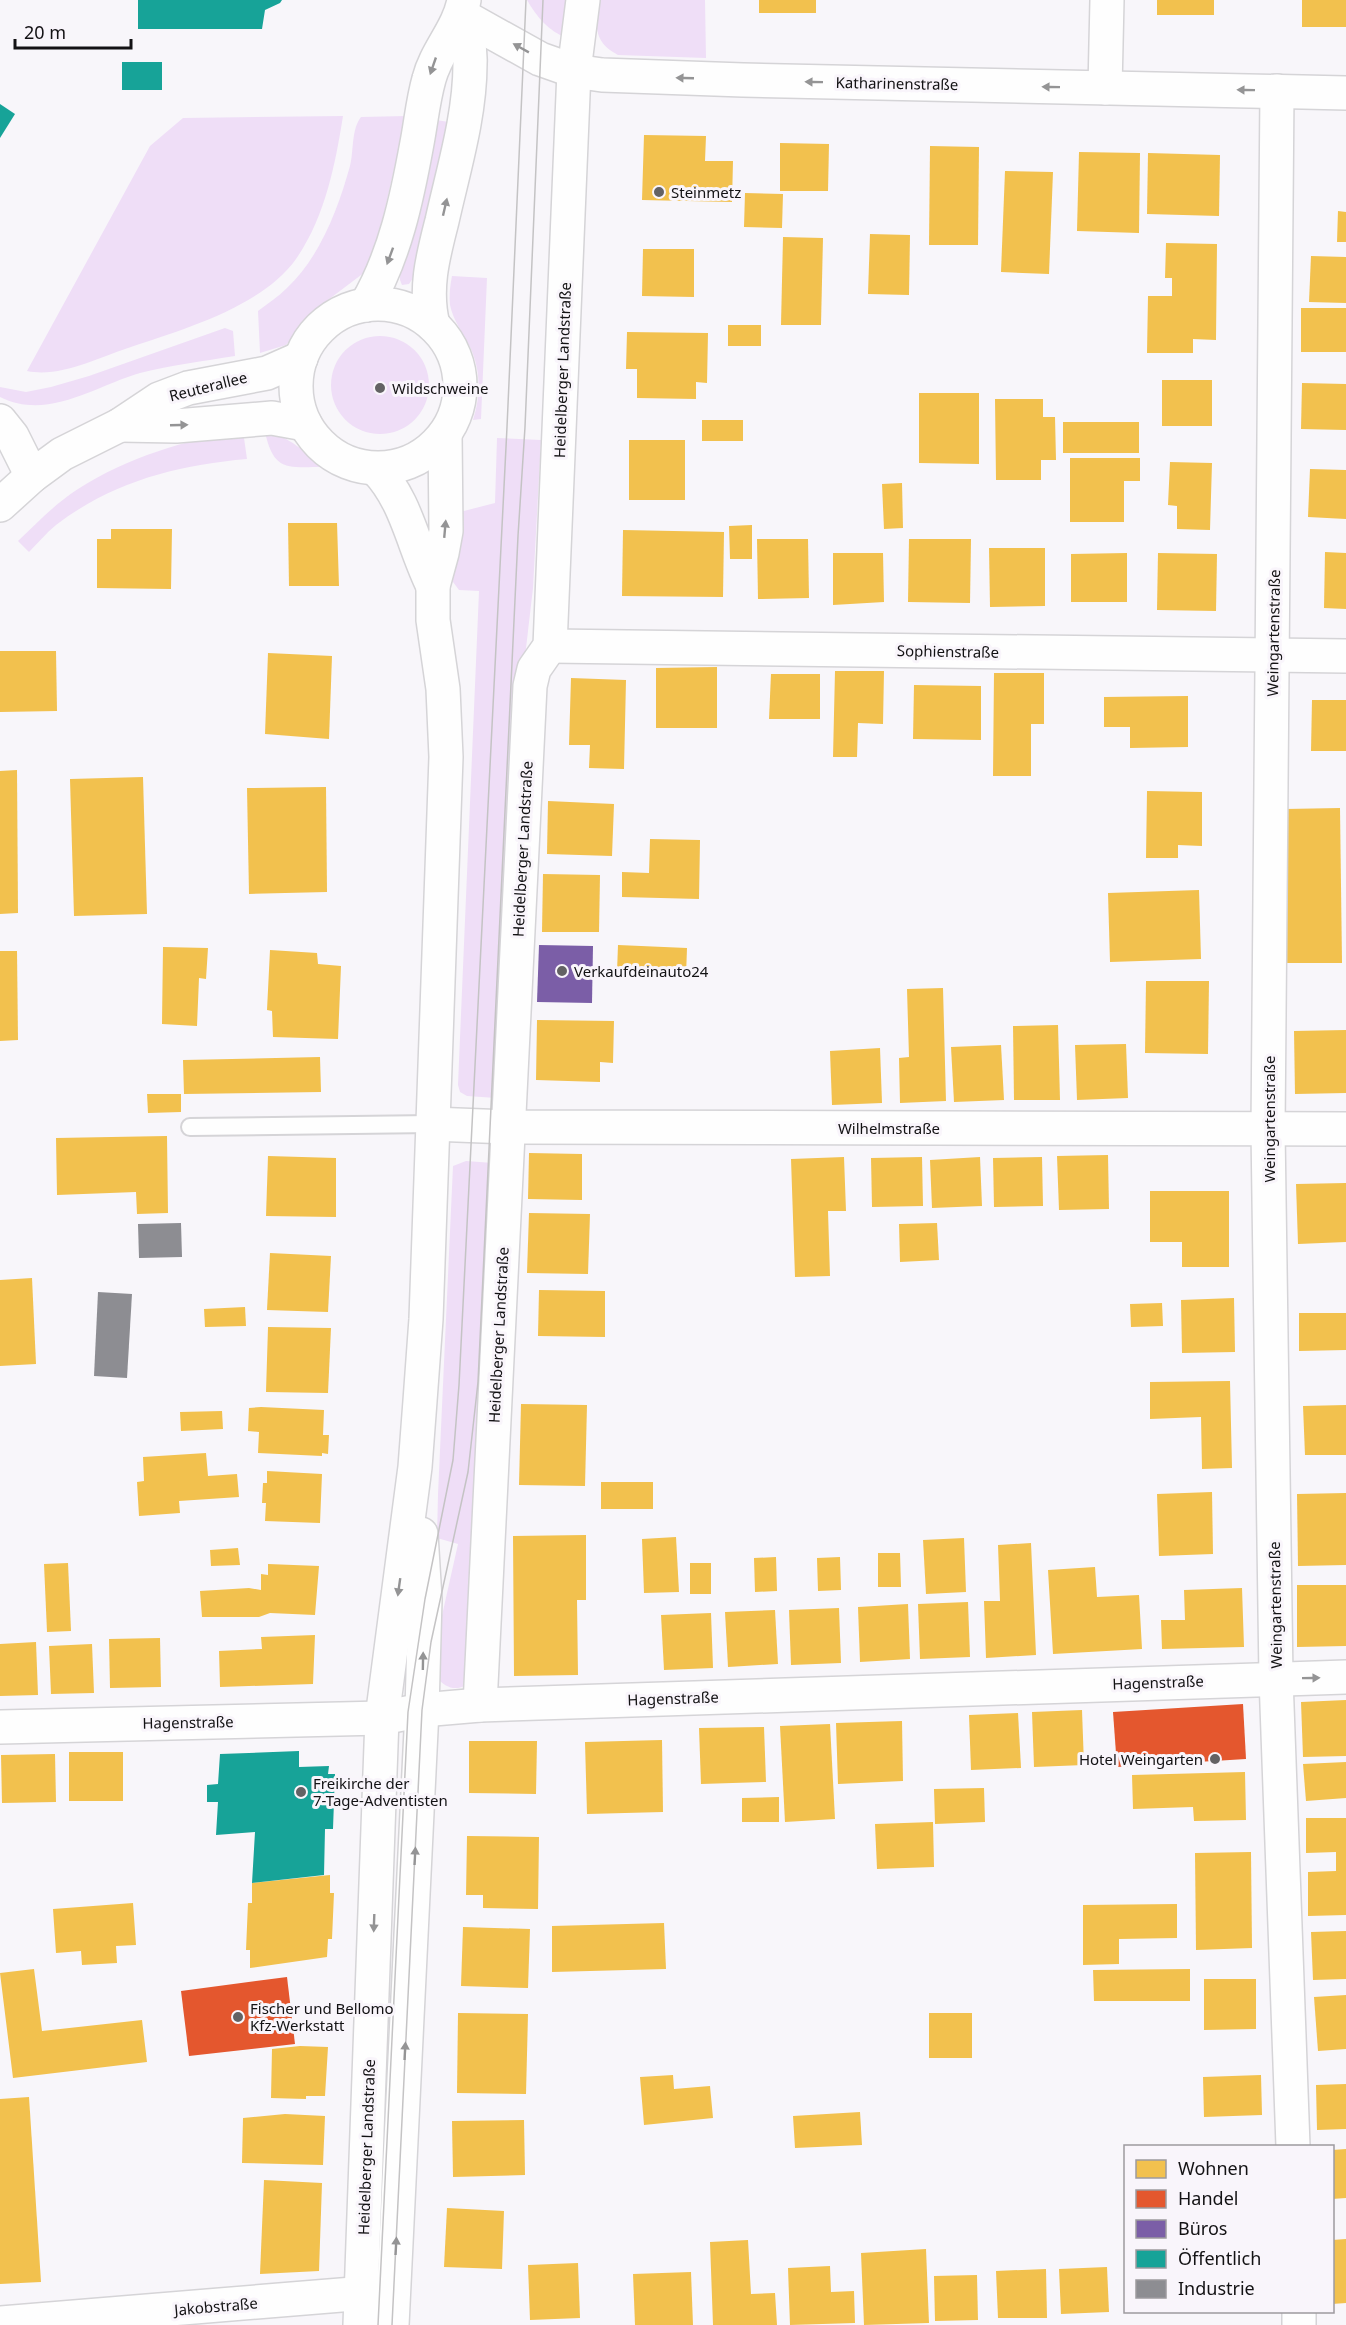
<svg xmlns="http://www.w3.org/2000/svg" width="1346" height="2325" font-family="'Noto Sans',sans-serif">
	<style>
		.green { fill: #efdef7 }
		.homes { fill: #f2c14e }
		.shops { fill: #e4572e }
		.offices { fill: #7b5ea7 }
		.public { fill: #17a398 }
		.industry { fill: #8d8d92 }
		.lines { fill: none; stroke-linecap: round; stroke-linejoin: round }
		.lane-casing { stroke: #d5d4d7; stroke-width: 20 }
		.street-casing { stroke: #d5d4d7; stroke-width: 36 }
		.secondary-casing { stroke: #d5d4d7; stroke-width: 36 }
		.lane { stroke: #fefefe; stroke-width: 16 }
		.street { stroke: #fefefe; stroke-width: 33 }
		.secondary { stroke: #fefefe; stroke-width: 33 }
		.tram { stroke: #c4c3c4; stroke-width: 1.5 }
		.oneway { fill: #949495 }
		.poi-dot { fill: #636264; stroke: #f9f5fb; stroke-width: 2 }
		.labels { text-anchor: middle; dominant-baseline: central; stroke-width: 6; stroke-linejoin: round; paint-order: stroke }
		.street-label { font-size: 15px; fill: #131214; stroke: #f9f5fb }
		.poi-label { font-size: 15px; fill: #131214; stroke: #f9f5fb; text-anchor: start }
	</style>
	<rect width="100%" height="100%" fill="#f8f6fa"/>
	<g class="green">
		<path d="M527,0H569L567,38C549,32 536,16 527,0Z"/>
		<path d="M597,0H705L706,58L618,55C592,41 597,26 597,0Z"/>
		<path d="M343,116C335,166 325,217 296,259C262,307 182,330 128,348C97,358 60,378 27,371L150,146L183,118Z"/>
		<path d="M406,116L375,253L365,272L320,306L286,345L260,353L258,311C267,304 278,297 287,288C320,257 338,209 350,166C354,151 351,130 361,117Z"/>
		<polygon points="436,120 449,122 413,278 409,284 402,285 400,280 400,272"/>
		<path d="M452,276L487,278L481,419L473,420C481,396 481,370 470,347C463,333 453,320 450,305C449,295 450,286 452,276Z"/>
		<path d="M225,328L233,331L235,356C204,361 171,365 140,373C95,386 48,421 0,397V387L26,392L51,387L89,376Z"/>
		<circle cx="380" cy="385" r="49"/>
		<path d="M243,431L247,459C177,465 112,482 56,525C46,533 38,543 29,552L18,541C37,523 56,503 78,489C128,457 185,440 243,431Z"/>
		<path d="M265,432C290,436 304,452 323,467C287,467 274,472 265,432Z"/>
		<polygon points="497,438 541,440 533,588 523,674 496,1098 467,1096 460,1092 458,1085 479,591 459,590 453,582 456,513 495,503"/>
		<path d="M466,1161L493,1163L467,1685C455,1691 446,1688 437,1678L441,1620L458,1544L437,1538L438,1494L453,1166Z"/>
	</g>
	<g class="homes">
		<rect x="759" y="0" width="57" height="13"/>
		<rect x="1157" y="0" width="57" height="15"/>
		<rect x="1302" y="0" width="44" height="27"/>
		<polygon points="644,135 706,136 705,161 733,161 732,202 642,200"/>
		<polygon points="780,143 829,144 828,191 780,191"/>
		<polygon points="930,146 979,147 978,245 929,245"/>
		<polygon points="1079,152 1140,153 1139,233 1077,231"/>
		<polygon points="1148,153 1220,155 1219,216 1147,214"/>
		<polygon points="1005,171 1053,172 1049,274 1001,272"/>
		<polygon points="745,193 783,194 782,228 744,227"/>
		<polygon points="1338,211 1346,212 1346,242 1337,242"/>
		<polygon points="870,234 910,235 909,295 868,294"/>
		<polygon points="783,237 823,238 821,325 781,325"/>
		<polygon points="1166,243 1217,244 1216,340 1193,339 1193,353 1147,353 1148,296 1172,296 1172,278 1165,278"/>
		<polygon points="643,249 694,249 694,297 642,296"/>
		<polygon points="1311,256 1346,257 1346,303 1309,302"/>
		<rect x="1301" y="308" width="45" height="44"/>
		<rect x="728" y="325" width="33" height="21"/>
		<polygon points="627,332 708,333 707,383 696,382 696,399 637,398 637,369 626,369"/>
		<rect x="1162" y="380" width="50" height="46"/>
		<polygon points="1302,383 1346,384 1346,430 1301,429"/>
		<polygon points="919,393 979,393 979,464 919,463"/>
		<polygon points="995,399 1043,399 1043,417 1055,417 1056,460 1041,460 1041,480 996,480"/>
		<rect x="702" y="420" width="41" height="21"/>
		<rect x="1063" y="422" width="76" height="31"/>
		<rect x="629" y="440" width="56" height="60"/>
		<polygon points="1070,458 1140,458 1140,481 1124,481 1124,522 1070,522"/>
		<polygon points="1170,462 1212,463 1210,530 1177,529 1177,506 1168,505"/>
		<polygon points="1310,469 1346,470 1346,519 1308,517"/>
		<polygon points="902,483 903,528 884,529 882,484"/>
		<polygon points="288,523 337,523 339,586 289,586"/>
		<polygon points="752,525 752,559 730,559 729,526"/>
		<polygon points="111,529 172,529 171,589 97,588 97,539 111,539"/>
		<polygon points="623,530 724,532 723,597 622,596"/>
		<polygon points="757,539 808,539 809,598 758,599"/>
		<polygon points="909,539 971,539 970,603 908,602"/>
		<polygon points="989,548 1045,548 1045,606 990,607"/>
		<polygon points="1325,552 1346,553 1346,609 1324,608"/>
		<polygon points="833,553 883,553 884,602 833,605"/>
		<polygon points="1127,553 1127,602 1071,602 1071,554"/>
		<polygon points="1158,553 1217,554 1216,611 1157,610"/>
		<polygon points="0,651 56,651 57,711 0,712"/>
		<polygon points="268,653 332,656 329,739 265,734"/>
		<polygon points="717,667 717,728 656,728 656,668"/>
		<polygon points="835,671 884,671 883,724 858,723 857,757 833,757"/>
		<polygon points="994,673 1044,673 1044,724 1031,724 1031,776 993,776"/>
		<polygon points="771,674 820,674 820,719 769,719"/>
		<polygon points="571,678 626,680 624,769 589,768 590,745 569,745"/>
		<polygon points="914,685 981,686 981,740 913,739"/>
		<polygon points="1188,696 1188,747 1130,748 1130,727 1104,727 1104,697"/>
		<polygon points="1312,700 1346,700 1346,751 1311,751"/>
		<polygon points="17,770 18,913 0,914 0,771"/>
		<polygon points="143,777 147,914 74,916 70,779"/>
		<polygon points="326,787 327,892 249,894 247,788"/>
		<polygon points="1147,791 1202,792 1202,846 1178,845 1178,858 1146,858"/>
		<polygon points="548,801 614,804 612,856 547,854"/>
		<polygon points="1340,808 1342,963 1287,963 1285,809"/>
		<polygon points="650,839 700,840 699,899 622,897 622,872 649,873"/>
		<polygon points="543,874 600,875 599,932 542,932"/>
		<polygon points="1199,890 1201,959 1110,962 1108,893"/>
		<polygon points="618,945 687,948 686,976 617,972"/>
		<polygon points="163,947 208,948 206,979 199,978 197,1026 162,1024"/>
		<polygon points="270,950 317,953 318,964 341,966 338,1039 273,1037 272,1011 267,1010"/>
		<polygon points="0,951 17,951 18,1040 0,1041"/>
		<polygon points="1146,981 1209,981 1208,1054 1145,1053"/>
		<polygon points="943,988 946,1101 900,1103 899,1058 909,1057 907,989"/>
		<polygon points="537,1020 614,1021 613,1063 600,1062 600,1082 536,1080"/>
		<polygon points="1058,1025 1060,1100 1014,1100 1013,1026"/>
		<polygon points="1346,1030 1346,1093 1295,1094 1294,1031"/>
		<polygon points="1126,1044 1128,1098 1077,1100 1075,1045"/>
		<polygon points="1001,1045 1004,1100 954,1102 951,1047"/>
		<polygon points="880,1048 882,1103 832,1105 830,1051"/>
		<polygon points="320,1057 321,1092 184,1094 183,1060"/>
		<polygon points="147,1094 181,1094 181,1112 148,1113"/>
		<polygon points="167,1136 168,1213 137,1214 136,1192 57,1195 56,1138"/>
		<polygon points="529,1153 582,1154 582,1200 528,1199"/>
		<polygon points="1108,1155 1109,1209 1059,1210 1057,1156"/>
		<polygon points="268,1156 336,1158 336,1217 266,1216"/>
		<polygon points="844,1157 846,1211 828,1211 830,1276 795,1277 791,1159"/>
		<polygon points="922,1157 923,1206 872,1207 871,1158"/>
		<polygon points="980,1157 982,1206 932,1208 930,1160"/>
		<polygon points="1042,1157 1043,1206 994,1207 993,1158"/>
		<polygon points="1346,1183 1346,1242 1298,1244 1296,1184"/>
		<polygon points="1150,1191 1229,1191 1229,1267 1182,1267 1182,1242 1150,1242"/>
		<polygon points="529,1213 590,1214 588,1274 527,1273"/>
		<polygon points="937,1223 939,1260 900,1262 899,1224"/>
		<polygon points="270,1253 331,1256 328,1312 267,1310"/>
		<polygon points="32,1278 36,1364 0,1366 0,1280"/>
		<polygon points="539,1290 605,1291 605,1337 538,1336"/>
		<polygon points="1234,1298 1235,1352 1182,1353 1181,1300"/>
		<polygon points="1162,1303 1163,1326 1131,1327 1130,1304"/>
		<polygon points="245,1307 246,1326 205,1327 204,1309"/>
		<polygon points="1299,1313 1346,1313 1346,1350 1299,1351"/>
		<polygon points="268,1327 331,1328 328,1393 266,1392"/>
		<polygon points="1230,1381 1232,1468 1202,1469 1201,1417 1150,1419 1150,1382"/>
		<polygon points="521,1404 587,1405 585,1486 519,1485"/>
		<polygon points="1346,1405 1346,1455 1305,1455 1303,1406"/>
		<polygon points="261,1407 324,1410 323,1435 329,1435 328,1454 322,1453 322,1456 258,1453 259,1432 248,1431 249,1408"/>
		<polygon points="222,1411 223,1429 181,1431 180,1412"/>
		<polygon points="206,1453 208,1476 237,1474 239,1497 179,1501 180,1513 139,1516 137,1482 144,1481 143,1457"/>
		<polygon points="267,1471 322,1474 320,1523 265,1521 266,1503 262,1503 263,1483 267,1483"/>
		<rect x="601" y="1482" width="52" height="27"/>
		<polygon points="1212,1492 1213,1554 1159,1556 1157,1494"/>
		<polygon points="1346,1493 1346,1565 1298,1566 1297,1494"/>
		<polygon points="586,1535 586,1600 577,1600 578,1675 514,1676 513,1536"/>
		<polygon points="676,1537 679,1592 644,1593 642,1539"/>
		<polygon points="964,1538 966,1592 926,1594 923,1540"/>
		<polygon points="1031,1543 1036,1655 986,1658 984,1601 1000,1601 998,1545"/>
		<polygon points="238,1548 240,1565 211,1566 210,1550"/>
		<polygon points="878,1553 900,1553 901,1587 878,1587"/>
		<polygon points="776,1557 777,1591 755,1592 754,1558"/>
		<polygon points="840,1557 841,1590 818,1591 817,1558"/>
		<polygon points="68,1563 71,1631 47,1632 44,1564"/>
		<rect x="690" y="1563" width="21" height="31"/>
		<polygon points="268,1564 319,1566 315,1615 270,1613 259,1617 202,1617 200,1591 249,1588 261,1590 261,1574 268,1575"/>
		<polygon points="1095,1567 1097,1597 1139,1595 1142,1649 1053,1654 1048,1570"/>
		<polygon points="1297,1585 1346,1585 1346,1646 1297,1647"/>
		<polygon points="1242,1588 1244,1647 1162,1649 1161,1620 1185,1620 1184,1590"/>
		<polygon points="968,1602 970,1657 920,1659 918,1604"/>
		<polygon points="908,1604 910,1659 860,1662 858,1607"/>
		<polygon points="839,1608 841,1663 791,1665 789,1610"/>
		<polygon points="775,1610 778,1664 728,1667 725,1612"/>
		<polygon points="711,1613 713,1668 664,1670 661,1615"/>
		<polygon points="315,1635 313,1684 220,1687 219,1651 262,1649 261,1637"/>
		<polygon points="160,1638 161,1687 110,1688 109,1639"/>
		<polygon points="36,1642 38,1695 0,1696 0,1644"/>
		<polygon points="92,1644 94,1693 51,1694 49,1646"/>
		<polygon points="1346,1700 1346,1756 1303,1757 1301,1702"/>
		<polygon points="1082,1710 1084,1765 1034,1767 1032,1712"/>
		<polygon points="1018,1713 1021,1768 971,1770 969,1715"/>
		<polygon points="902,1721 903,1781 838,1784 836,1723"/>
		<polygon points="830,1724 835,1819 785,1822 780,1726"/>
		<polygon points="764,1727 766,1782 701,1784 699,1728"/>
		<polygon points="662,1740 663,1812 587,1814 585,1742"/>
		<polygon points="469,1741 537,1741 536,1794 469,1793"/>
		<rect x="69" y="1752" width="54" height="49"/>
		<polygon points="55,1754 56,1802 2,1803 1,1755"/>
		<polygon points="1346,1762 1346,1798 1306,1801 1303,1764"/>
		<polygon points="1245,1772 1246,1820 1194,1821 1193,1807 1133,1809 1132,1775"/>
		<polygon points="984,1788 985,1822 935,1824 934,1789"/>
		<polygon points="779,1797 779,1822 742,1822 742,1798"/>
		<polygon points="1306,1818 1346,1818 1346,1915 1308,1916 1308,1872 1336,1871 1336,1852 1306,1853"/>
		<polygon points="933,1822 934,1867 877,1869 875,1824"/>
		<polygon points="467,1836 539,1837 538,1909 483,1908 483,1895 466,1895"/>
		<polygon points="1251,1852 1252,1948 1196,1950 1195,1853"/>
		<polygon points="330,1875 330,1893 334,1893 332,1939 328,1939 327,1957 250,1968 250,1950 246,1950 248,1903 252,1903 252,1883"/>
		<polygon points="133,1903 136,1945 116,1946 117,1963 82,1965 81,1951 56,1953 53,1909"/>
		<polygon points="1177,1904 1177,1938 1119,1939 1119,1964 1083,1965 1083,1905"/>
		<polygon points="664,1923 666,1969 552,1972 552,1926"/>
		<polygon points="463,1927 530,1929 528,1988 461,1986"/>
		<polygon points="1346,1931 1346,1979 1313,1980 1311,1932"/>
		<polygon points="34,1969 42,2031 142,2020 147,2062 13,2078 0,1973"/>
		<polygon points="1190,1969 1190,2001 1094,2001 1093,1970"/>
		<polygon points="1204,1979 1256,1979 1256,2029 1204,2030"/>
		<polygon points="1346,1995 1346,2049 1318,2051 1314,1997"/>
		<polygon points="458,2013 528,2014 526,2094 457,2093"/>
		<rect x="929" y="2013" width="43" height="45"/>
		<polygon points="300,2046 328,2047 325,2096 306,2096 306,2099 271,2098 272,2049"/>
		<polygon points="673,2075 674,2089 710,2086 713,2118 644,2125 640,2077"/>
		<polygon points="1261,2075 1262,2115 1204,2117 1203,2077"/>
		<polygon points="1346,2084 1346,2129 1317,2130 1316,2085"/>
		<polygon points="29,2097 41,2282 0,2284 0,2099"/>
		<polygon points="860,2112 862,2145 795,2148 793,2116"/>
		<polygon points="285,2114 325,2116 323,2165 242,2163 243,2118"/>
		<polygon points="524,2120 525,2175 453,2177 452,2121"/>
		<polygon points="1346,2149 1346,2198 1332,2199 1332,2150"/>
		<polygon points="264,2180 322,2183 319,2271 260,2274"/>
		<polygon points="447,2208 504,2211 502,2269 444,2267"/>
		<polygon points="1346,2239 1346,2303 1332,2304 1332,2240"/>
		<polygon points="748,2240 751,2294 775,2293 777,2325 713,2325 710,2242"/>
		<polygon points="926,2249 929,2323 864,2325 861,2253"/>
		<polygon points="578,2263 580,2318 530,2320 528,2265"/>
		<polygon points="830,2266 831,2292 854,2291 855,2323 790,2325 788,2268"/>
		<polygon points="1107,2267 1109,2312 1061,2314 1059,2269"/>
		<polygon points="1046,2269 1047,2318 998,2318 996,2271"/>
		<polygon points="691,2272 693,2325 635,2325 633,2274"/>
		<polygon points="977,2275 978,2320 935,2321 934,2276"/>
	</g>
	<g class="shops">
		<polygon points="1243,1704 1246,1759 1117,1767 1113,1712"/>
		<polygon points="287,1977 295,2044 189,2056 181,1991"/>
	</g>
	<polygon class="offices" points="539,945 593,946 592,1003 537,1002"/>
	<g class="public">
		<polygon points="138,0 282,0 280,3 265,10 262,29 138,29"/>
		<rect x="122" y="62" width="40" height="28"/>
		<polygon points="0,104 15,114 0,138"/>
		<polygon points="299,1751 299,1767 329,1766 328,1774 335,1774 333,1829 325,1829 324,1875 252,1883 255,1832 216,1835 218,1802 207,1802 207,1785 218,1784 220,1754"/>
	</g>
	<g class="industry">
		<polygon points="181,1223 182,1257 139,1258 138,1224"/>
		<polygon points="98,1292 132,1294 127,1378 94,1376"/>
	</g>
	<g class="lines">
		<defs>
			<polyline id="lane" points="190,1127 432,1124"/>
			<g id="street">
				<polyline points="461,15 540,59 574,71 602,75 743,80 1346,93"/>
				<polyline points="1105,88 1107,0"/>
				<polyline points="1277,91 1268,1130 1276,1678 1293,2146"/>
				<polyline points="0,421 12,436 32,476"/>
				<polyline points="550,646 1346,656"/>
				<polyline points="432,1124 508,1127 1346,1129"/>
				<polyline points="480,1705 530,686 534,669 550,646 574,71 583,0"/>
				<polyline points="0,1727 382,1718 422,1710 480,1705 1346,1677"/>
				<polyline points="1299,2312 1299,2325"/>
				<polyline points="0,2323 390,2291"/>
			</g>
			<g id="secondary">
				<circle cx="378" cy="386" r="82"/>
				<path d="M366,305C395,256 407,198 417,143C421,122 423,100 429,79C436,51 459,29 464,0"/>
				<path d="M433,325C424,289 433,256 442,221C453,171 470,117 470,64C471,47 466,31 461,15"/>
				<polyline points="120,425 176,426 272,418 305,424"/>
				<path d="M376,469C407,501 413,546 433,586"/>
				<polyline points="0,505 32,476 62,454 120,425 159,399 188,388 267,373 301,358"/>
				<polyline points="360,2325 382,1718 415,1467 420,1401 426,1319 446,757 443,689 433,620 433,586 442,553 446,531 445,434"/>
				<polyline points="392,2325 422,1710 425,1599 421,1534"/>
			</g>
		</defs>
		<use href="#lane" class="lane-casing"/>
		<use href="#street" class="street-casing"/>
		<use href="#secondary" class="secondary-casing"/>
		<use href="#lane" class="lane"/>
		<use href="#street" class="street"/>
		<use href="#secondary" class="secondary"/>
		<g class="tram">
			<polyline points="378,2325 408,1712 425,1599 453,1460 459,1385 507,427 526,0"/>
			<polyline points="392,2325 422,1710 431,1642 468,1472 478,1382 518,536 525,427 543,0"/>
		</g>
	</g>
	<defs><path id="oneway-solid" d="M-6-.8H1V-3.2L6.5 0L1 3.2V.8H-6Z" transform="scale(1.5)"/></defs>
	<g class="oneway">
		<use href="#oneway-solid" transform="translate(521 48) rotate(-151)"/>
		<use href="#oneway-solid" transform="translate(433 66) rotate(109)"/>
		<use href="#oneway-solid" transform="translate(685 78) rotate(-178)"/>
		<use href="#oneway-solid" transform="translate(814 82) rotate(-179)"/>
		<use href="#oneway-solid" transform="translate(1051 87) rotate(-179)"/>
		<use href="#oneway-solid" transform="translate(1246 90) rotate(-179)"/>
		<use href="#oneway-solid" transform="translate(445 207) rotate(-77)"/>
		<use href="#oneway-solid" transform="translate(390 256) rotate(110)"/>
		<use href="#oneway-solid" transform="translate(179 425) rotate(-2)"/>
		<use href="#oneway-solid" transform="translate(445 529) rotate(-85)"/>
		<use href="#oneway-solid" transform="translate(399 1587) rotate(98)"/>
		<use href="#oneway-solid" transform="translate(423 1661) rotate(-89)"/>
		<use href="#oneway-solid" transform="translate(1311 1678) rotate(-1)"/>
		<use href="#oneway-solid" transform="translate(415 1856) rotate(-87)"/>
		<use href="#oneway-solid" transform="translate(374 1923) rotate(92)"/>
		<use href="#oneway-solid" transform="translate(405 2051) rotate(-87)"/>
		<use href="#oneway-solid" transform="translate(396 2246) rotate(-87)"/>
	</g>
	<g class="poi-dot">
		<circle cx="659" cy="192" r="6"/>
		<circle cx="380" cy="388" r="6"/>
		<circle cx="562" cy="971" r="6"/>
		<circle cx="1215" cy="1759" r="6"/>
		<circle cx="301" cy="1792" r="6"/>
		<circle cx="238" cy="2017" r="6"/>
	</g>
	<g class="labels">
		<g class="street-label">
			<text transform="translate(897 83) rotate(1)">Katharinenstraße</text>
			<text transform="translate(562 370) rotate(-88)">Heidelberger Landstraße</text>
			<text transform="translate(208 386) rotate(-14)">Reuterallee</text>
			<text transform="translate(1273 633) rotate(-89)">Weingartenstraße</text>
			<text transform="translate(948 651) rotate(1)">Sophienstraße</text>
			<text transform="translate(522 849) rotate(-87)">Heidelberger Landstraße</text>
			<text transform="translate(1269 1119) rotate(-90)">Weingartenstraße</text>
			<text x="889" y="1128">Wilhelmstraße</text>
			<text transform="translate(498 1335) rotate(-87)">Heidelberger Landstraße</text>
			<text transform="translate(1275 1605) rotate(-91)">Weingartenstraße</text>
			<text transform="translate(1158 1682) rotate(-2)">Hagenstraße</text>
			<text transform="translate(673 1698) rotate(-2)">Hagenstraße</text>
			<text transform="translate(188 1722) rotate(-1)">Hagenstraße</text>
			<text transform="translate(366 2147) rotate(-88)">Heidelberger Landstraße</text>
			<text transform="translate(216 2306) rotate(-5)">Jakobstraße</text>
		</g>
		<g class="poi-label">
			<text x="671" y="192">Steinmetz</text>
			<text x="392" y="388">Wildschweine</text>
			<text x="574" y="971">Verkaufdeinauto24</text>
			<text x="1203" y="1759" text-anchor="end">Hotel Weingarten</text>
			<text x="313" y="1783">Freikirche der<tspan x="313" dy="17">7-Tage-Adventisten</tspan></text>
			<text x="250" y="2008">Fischer und Bellomo<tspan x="250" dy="17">Kfz-Werkstatt</tspan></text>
		</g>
	</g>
	<rect x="1124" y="2145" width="210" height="168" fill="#f9f5fb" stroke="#9d9a9f" stroke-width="1.5"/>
	<rect x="1136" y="2160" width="30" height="18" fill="#f2c14e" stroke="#9d9a9f" stroke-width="1.5"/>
	<text x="1178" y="2175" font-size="18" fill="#131214">Wohnen</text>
	<rect x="1136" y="2190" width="30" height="18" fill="#e4572e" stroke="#9d9a9f" stroke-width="1.5"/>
	<text x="1178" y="2205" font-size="18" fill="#131214">Handel</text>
	<rect x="1136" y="2220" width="30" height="18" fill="#7b5ea7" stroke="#9d9a9f" stroke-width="1.5"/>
	<text x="1178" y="2235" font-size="18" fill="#131214">Büros</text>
	<rect x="1136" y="2250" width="30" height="18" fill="#17a398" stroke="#9d9a9f" stroke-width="1.5"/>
	<text x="1178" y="2265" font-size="18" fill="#131214">Öffentlich</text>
	<rect x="1136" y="2280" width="30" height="18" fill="#8d8d92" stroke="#9d9a9f" stroke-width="1.5"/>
	<text x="1178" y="2295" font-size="18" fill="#131214">Industrie</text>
	<path d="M15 39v9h116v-9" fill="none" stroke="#131214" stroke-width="3"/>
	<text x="24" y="39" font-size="18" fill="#131214" stroke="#f9f5fb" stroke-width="4.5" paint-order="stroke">20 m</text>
</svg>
